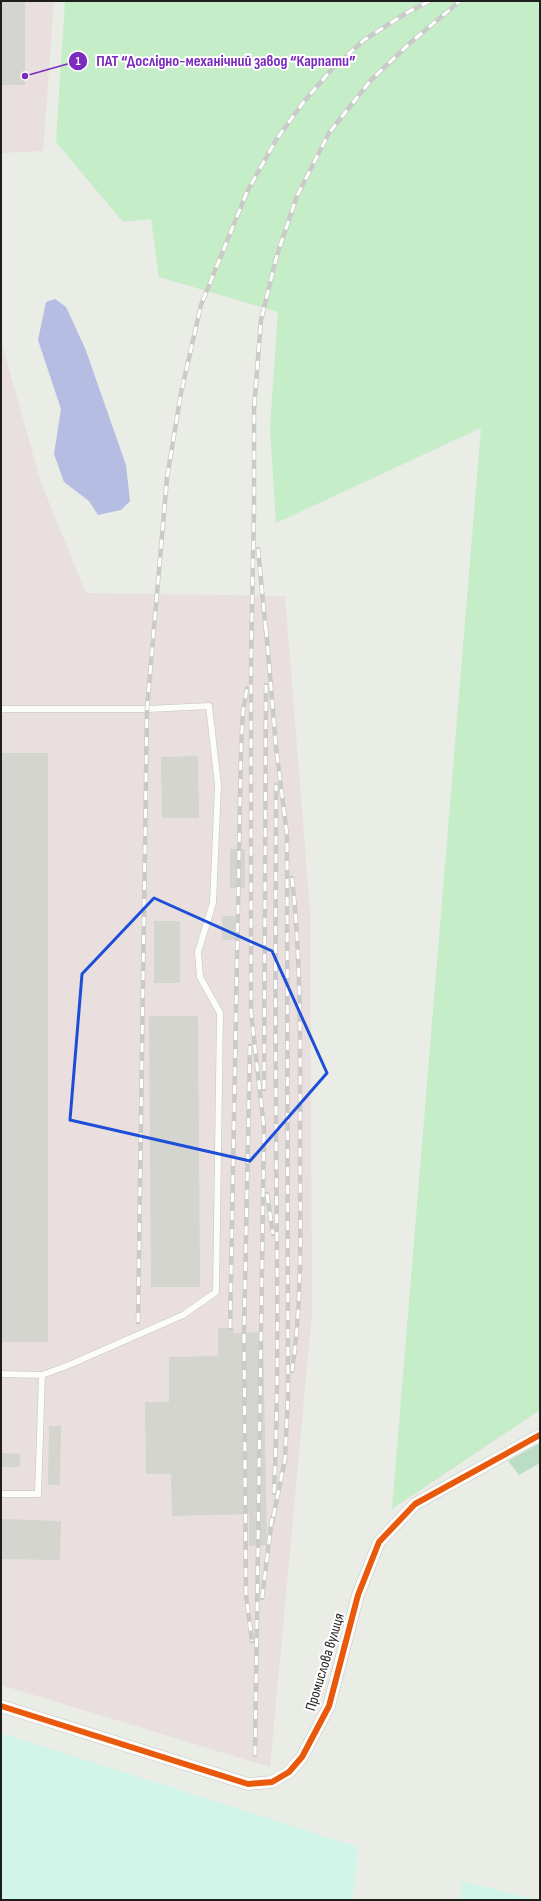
<svg xmlns="http://www.w3.org/2000/svg" width="541" height="1901" font-family="'Sofia Sans Condensed',sans-serif">
	<style>
		.industrial { fill: #e9dfde }
		.grass { fill: #c4edc8 }
		.forest { fill: #bbddc5 }
		.park { fill: #d1f5e9 }
		.water { fill: #b6bde2 }
		.building { fill: #d3d5ce }
		.lines { fill: none; stroke-linecap: round; stroke-linejoin: round }
		.lane-casing { stroke: #c4c5c2; stroke-width: 7 }
		.street-casing { stroke: #c4c5c2; stroke-width: 13 }
		.lane { stroke: #fcfcfb; stroke-width: 6 }
		.street { stroke: #fcfcfb; stroke-width: 12 }
		.rail-casing { stroke: #cacac9; stroke-width: 4.5 }
		.rail { stroke: #fff; stroke-width: 3; stroke-dasharray: 9; stroke-linecap: butt }
		.cycleway-casing { stroke: #fff; stroke-width: 8 }
		.cycleway { stroke: #e8590c; stroke-width: 6 }
		.marked { fill: none; stroke: #1d4ed8; stroke-width: 3; stroke-linejoin: round }
		.labels { text-anchor: middle; dominant-baseline: central; stroke-width: 4; stroke-linejoin: round; paint-order: stroke }
		.street-label { font-size: 15px; fill: #1e1e1e; stroke: #fff }
		.leader { fill: none; stroke: #7b2cbf; stroke-width: 1.5 }
		.callout-dot { fill: #7b2cbf; stroke: #fff; stroke-width: 1.5 }
		.mark-label { font-size: 12px; text-anchor: middle; font-weight: bold; fill: #fff }
		.callout-label { font-size: 16px; text-anchor: middle; font-weight: bold; fill: #7b2cbf; stroke: #fff; stroke-width: 4; stroke-linejoin: round; paint-order: stroke }
	</style>
	<rect width="100%" height="100%" fill="#eaece6"/>
	<g class="industrial">
		<polygon points="1,1 54,1 43,151 1,153"/>
		<polygon points="1,341 41,483 86,593 285,596 310,911 312,1313 270,1767 1,1685"/>
	</g>
	<polygon class="grass" points="65,1 540,1 540,1410 392,1509 481,428 276,523 270,429 278,312 159,277 151,219 123,222 56,142"/>
	<polygon class="forest" points="540,1443 540,1463 519,1475 508,1461"/>
	<g class="park">
		<polygon points="1,1733 358,1847 353,1900 1,1900"/>
		<polygon points="462,1881 533,1899 540,1898 540,1900 461,1900"/>
	</g>
	<polygon class="water" points="55,299 66,307 85,348 126,465 130,501 121,510 98,515 89,501 64,482 54,454 61,409 38,340 46,302"/>
	<g class="building">
		<rect x="1" y="1" width="24" height="84"/>
		<rect x="1" y="753" width="47" height="589"/>
		<polygon points="198,756 199,818 162,818 161,757"/>
		<rect x="230" y="849" width="15" height="39"/>
		<rect x="222" y="916" width="13" height="24"/>
		<rect x="154" y="921" width="26" height="62"/>
		<polygon points="149,1016 198,1016 200,1287 151,1287"/>
		<polygon points="218,1328 234,1328 234,1333 263,1332 267,1545 249,1546 249,1514 172,1516 171,1474 146,1474 145,1402 169,1402 169,1357 218,1356"/>
		<polygon points="49,1426 61,1426 60,1485 48,1485"/>
		<polygon points="1,1453 20,1454 20,1467 1,1467"/>
		<polygon points="1,1519 61,1521 60,1560 1,1559"/>
	</g>
	<g class="lines">
		<defs>
			<g id="lane">
				<polyline points="1,709 147,709 209,706 218,785 213,903 198,952 200,977 220,1013 216,1292 183,1315 69,1365 42,1375 1,1374"/>
				<polyline points="1,1494 38,1494 42,1375"/>
			</g>
			<polyline id="street" points="1,1706 248,1784 272,1782 289,1772 302,1757 329,1706 358,1595 379,1542 415,1504 540,1435"/>
		</defs>
		<use href="#lane" class="lane-casing"/>
		<use href="#street" class="street-casing"/>
		<use href="#lane" class="lane"/>
		<use href="#street" class="street"/>
		<defs>
			<g id="rail">
				<polyline points="258,549 266,633"/>
				<polyline points="266,628 276,747 287,835 288,1395 285,1459 272,1523"/>
				<path d="M292,878C302,967 300,1057 300,1147C300,1221 303,1297 292,1371"/>
				<polyline points="250,1046 244,1333 246,1595 252,1641"/>
				<polyline points="264,1089 266,685"/>
				<polyline points="267,1194 273,1234"/>
				<polyline points="138,1322 147,709 167,478 181,393 201,305 247,192 276,140 302,104 332,69 364,40 408,12 430,1"/>
				<polyline points="230,1328 241,749 243,712 247,688"/>
				<path d="M274,1493C280,1362 276,1232 276,1101C275,996 276,890 276,785"/>
				<polyline points="262,1598 272,1518"/>
				<polyline points="255,1755 264,1128 251,1012 251,659 254,511 254,409 261,320 277,255 297,196 329,133 371,80 410,43 460,1"/>
			</g>
		</defs>
		<use href="#rail" class="rail-casing"/>
		<use href="#rail" class="rail"/>
		<defs>
			<polyline id="cycleway" points="1,1706 248,1784 272,1782 289,1772 302,1757 329,1706 358,1595 379,1542 415,1504 540,1435"/>
		</defs>
		<use href="#cycleway" class="cycleway-casing"/>
		<use href="#cycleway" class="cycleway"/>
	</g>
	<path class="marked" d="M154,898L272,951L327,1073L250,1161L70,1120L82,974Z"/>
	<g class="labels">
		<g class="street-label">
			<text transform="translate(325 1662) rotate(-73)">Промислова вулиця</text>
		</g>
	</g>
	<path class="leader" d="M25 76L78 61"/>
	<g class="callout-dot">
		<circle cx="25" cy="76" r="4"/>
		<circle cx="78" cy="61" r="10"/>
	</g>
	<g class="mark-label">
		<text x="78" y="65">1</text>
	</g>
	<g class="callout-label">
		<text x="226" y="66">ПАТ “Дослідно-механічний завод “Карпати”</text>
	</g>
	<rect width="541" height="1901" fill="none" stroke="#1e1e1e" stroke-width="4"/>
</svg>
